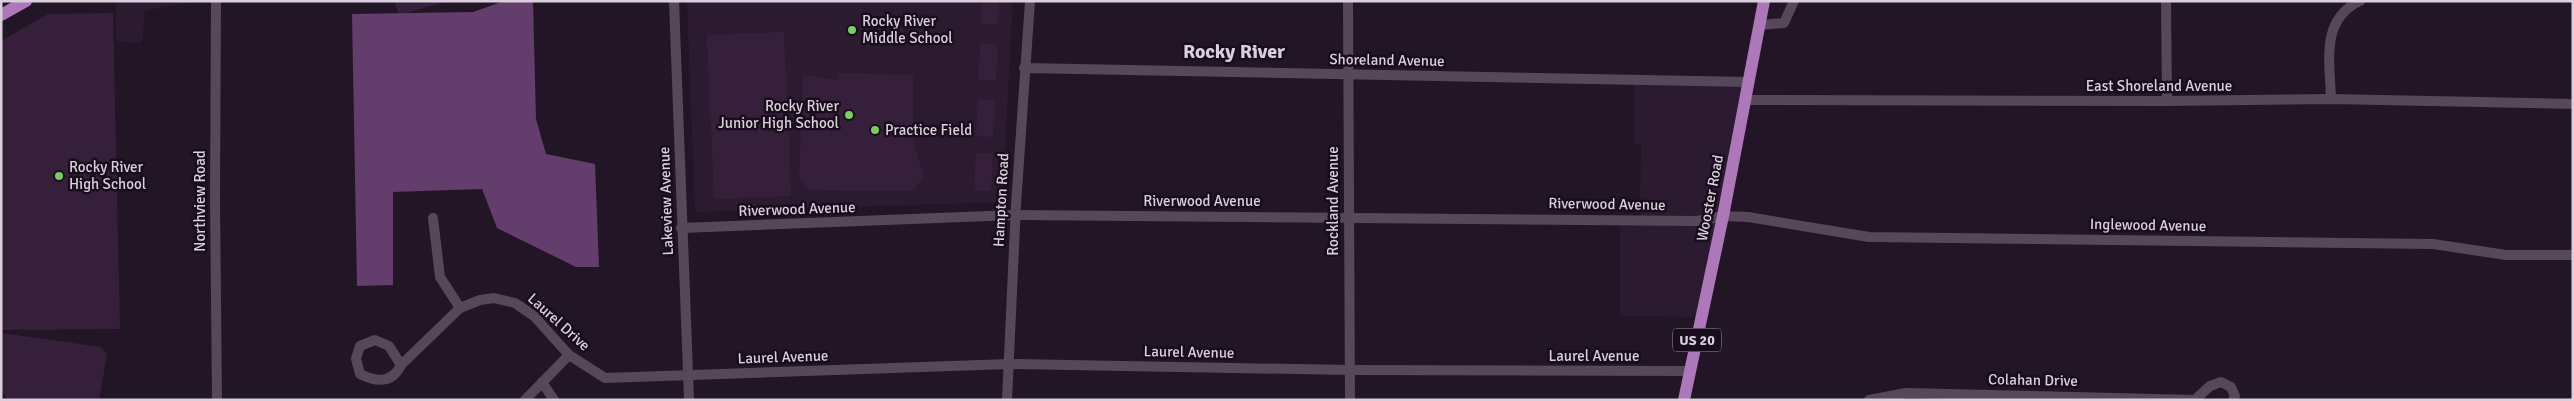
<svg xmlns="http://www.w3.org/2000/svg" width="2574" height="401" font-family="Signika,sans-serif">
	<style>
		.built { fill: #2c1b30 }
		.green { fill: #361f3b }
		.forest { fill: #633d6c }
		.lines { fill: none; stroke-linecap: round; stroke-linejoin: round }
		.street { stroke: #564759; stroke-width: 10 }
		.primary { stroke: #ae77ba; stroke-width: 12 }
		.poi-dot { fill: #73d25d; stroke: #190c1c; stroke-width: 2 }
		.labels { text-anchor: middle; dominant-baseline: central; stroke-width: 5; stroke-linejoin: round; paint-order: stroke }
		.shield { fill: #190c1c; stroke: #9f95a2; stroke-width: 1 }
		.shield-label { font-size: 14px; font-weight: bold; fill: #d9d0db }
		.poi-label { font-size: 15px; fill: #d9d0db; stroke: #190c1c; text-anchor: start }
		.street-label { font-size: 15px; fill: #d9d0db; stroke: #190c1c }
		.district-label { font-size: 20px; font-weight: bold; fill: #d9d0db; stroke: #190c1c }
	</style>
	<rect width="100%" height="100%" fill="#221525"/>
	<g class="built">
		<polygon points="116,1 195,1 145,11 142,43 116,41"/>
		<polygon points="687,1 1013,1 1002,202 695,212"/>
		<polygon points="1634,85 1744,86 1699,317 1620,316 1620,216 1640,216 1641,144 1634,144"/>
	</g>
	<g class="green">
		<polygon points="394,1 448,1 399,15"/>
		<polygon points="982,1 999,1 998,25 981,24"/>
		<polygon points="113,13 120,329 1,330 1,41 48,14"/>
		<polygon points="784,32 791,196 714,199 707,35"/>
		<polygon points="980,43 997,44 996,81 979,80"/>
		<polygon points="838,73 913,75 913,142 924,177 912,191 810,190 799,179 803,75 838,80"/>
		<polygon points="978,99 995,100 993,137 976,136"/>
		<polygon points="976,153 993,154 991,191 974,190"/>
		<polygon points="2,333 101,347 107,355 99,400 8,400 1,389"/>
	</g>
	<polygon class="forest" points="504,1 533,1 536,119 546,154 595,164 599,267 576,267 497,228 482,189 393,192 393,285 357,286 352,14 473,12"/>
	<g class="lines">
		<g class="street">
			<polyline points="216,1 215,198 217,400"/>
			<polyline points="674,1 689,400"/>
			<polyline points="1348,1 1350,400"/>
			<polyline points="2166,1 2167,101"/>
			<polyline points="1759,25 1784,23 1794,1"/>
			<polyline points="1024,68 1749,82"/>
			<path d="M2331,99C2330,63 2320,19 2360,1"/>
			<polyline points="1746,100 2167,101 2331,99 2573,104"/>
			<polyline points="433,218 440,277 460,308"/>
			<polyline points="681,228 1015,215 1697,221 1723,216 1748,217 1869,237 2433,244 2506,255 2573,255"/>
			<path d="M401,365C392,384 376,382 360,374L356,359L360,346L375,340L389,346L401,365L460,308L480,300L494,298L515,303L534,316L569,355L605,378L1009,364L1350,370L1690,371"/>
			<polyline points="542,382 554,400"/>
			<polyline points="2197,398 2210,386 2221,382 2231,387 2235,396 2233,400"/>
			<polyline points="525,400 569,355"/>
			<polyline points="1007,400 1016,205 1030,1"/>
			<polyline points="1869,400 1906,393 2198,400"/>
		</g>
		<g class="primary">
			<polyline points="1,15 26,1"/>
			<polyline points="1684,400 1723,216 1764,1"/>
		</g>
	</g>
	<g class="poi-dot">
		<circle cx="852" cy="30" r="5"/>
		<circle cx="849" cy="115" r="5"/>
		<circle cx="875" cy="130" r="5"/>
		<circle cx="59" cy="176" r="5"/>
	</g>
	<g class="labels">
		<rect class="shield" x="1673" y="328.5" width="48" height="23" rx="4"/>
		<g class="shield-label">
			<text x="1697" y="340">US 20</text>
		</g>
		<g class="poi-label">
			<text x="862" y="21">Rocky River<tspan x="862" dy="17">Middle School</tspan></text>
			<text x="839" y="106" text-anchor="end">Rocky River<tspan x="839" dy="17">Junior High School</tspan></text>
			<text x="885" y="130">Practice Field</text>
			<text x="69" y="167">Rocky River<tspan x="69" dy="17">High School</tspan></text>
		</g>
		<g class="street-label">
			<text transform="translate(1387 60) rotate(1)">Shoreland Avenue</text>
			<text x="2159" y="86">East Shoreland Avenue</text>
			<text transform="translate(1710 198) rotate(-79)">Wooster Road</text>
			<text transform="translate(1001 200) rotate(-87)">Hampton Road</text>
			<text transform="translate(200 201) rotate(-90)">Northview Road</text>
			<text transform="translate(666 201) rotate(-92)">Lakeview Avenue</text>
			<text x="1202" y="201">Riverwood Avenue</text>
			<text transform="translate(1333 201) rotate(-90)">Rockland Avenue</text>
			<text transform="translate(1607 204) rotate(1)">Riverwood Avenue</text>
			<text transform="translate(797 209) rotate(-2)">Riverwood Avenue</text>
			<text transform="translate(2148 225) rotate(1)">Inglewood Avenue</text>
			<text transform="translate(559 322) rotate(42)">Laurel Drive</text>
			<text transform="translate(1189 352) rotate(1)">Laurel Avenue</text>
			<text x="1594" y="356">Laurel Avenue</text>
			<text transform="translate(783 357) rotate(-2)">Laurel Avenue</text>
			<text transform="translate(2033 380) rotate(1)">Colahan Drive</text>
		</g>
		<g class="district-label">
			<text x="1234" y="51">Rocky River</text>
		</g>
	</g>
	<rect width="2574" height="401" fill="none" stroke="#d9d0db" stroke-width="5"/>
</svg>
